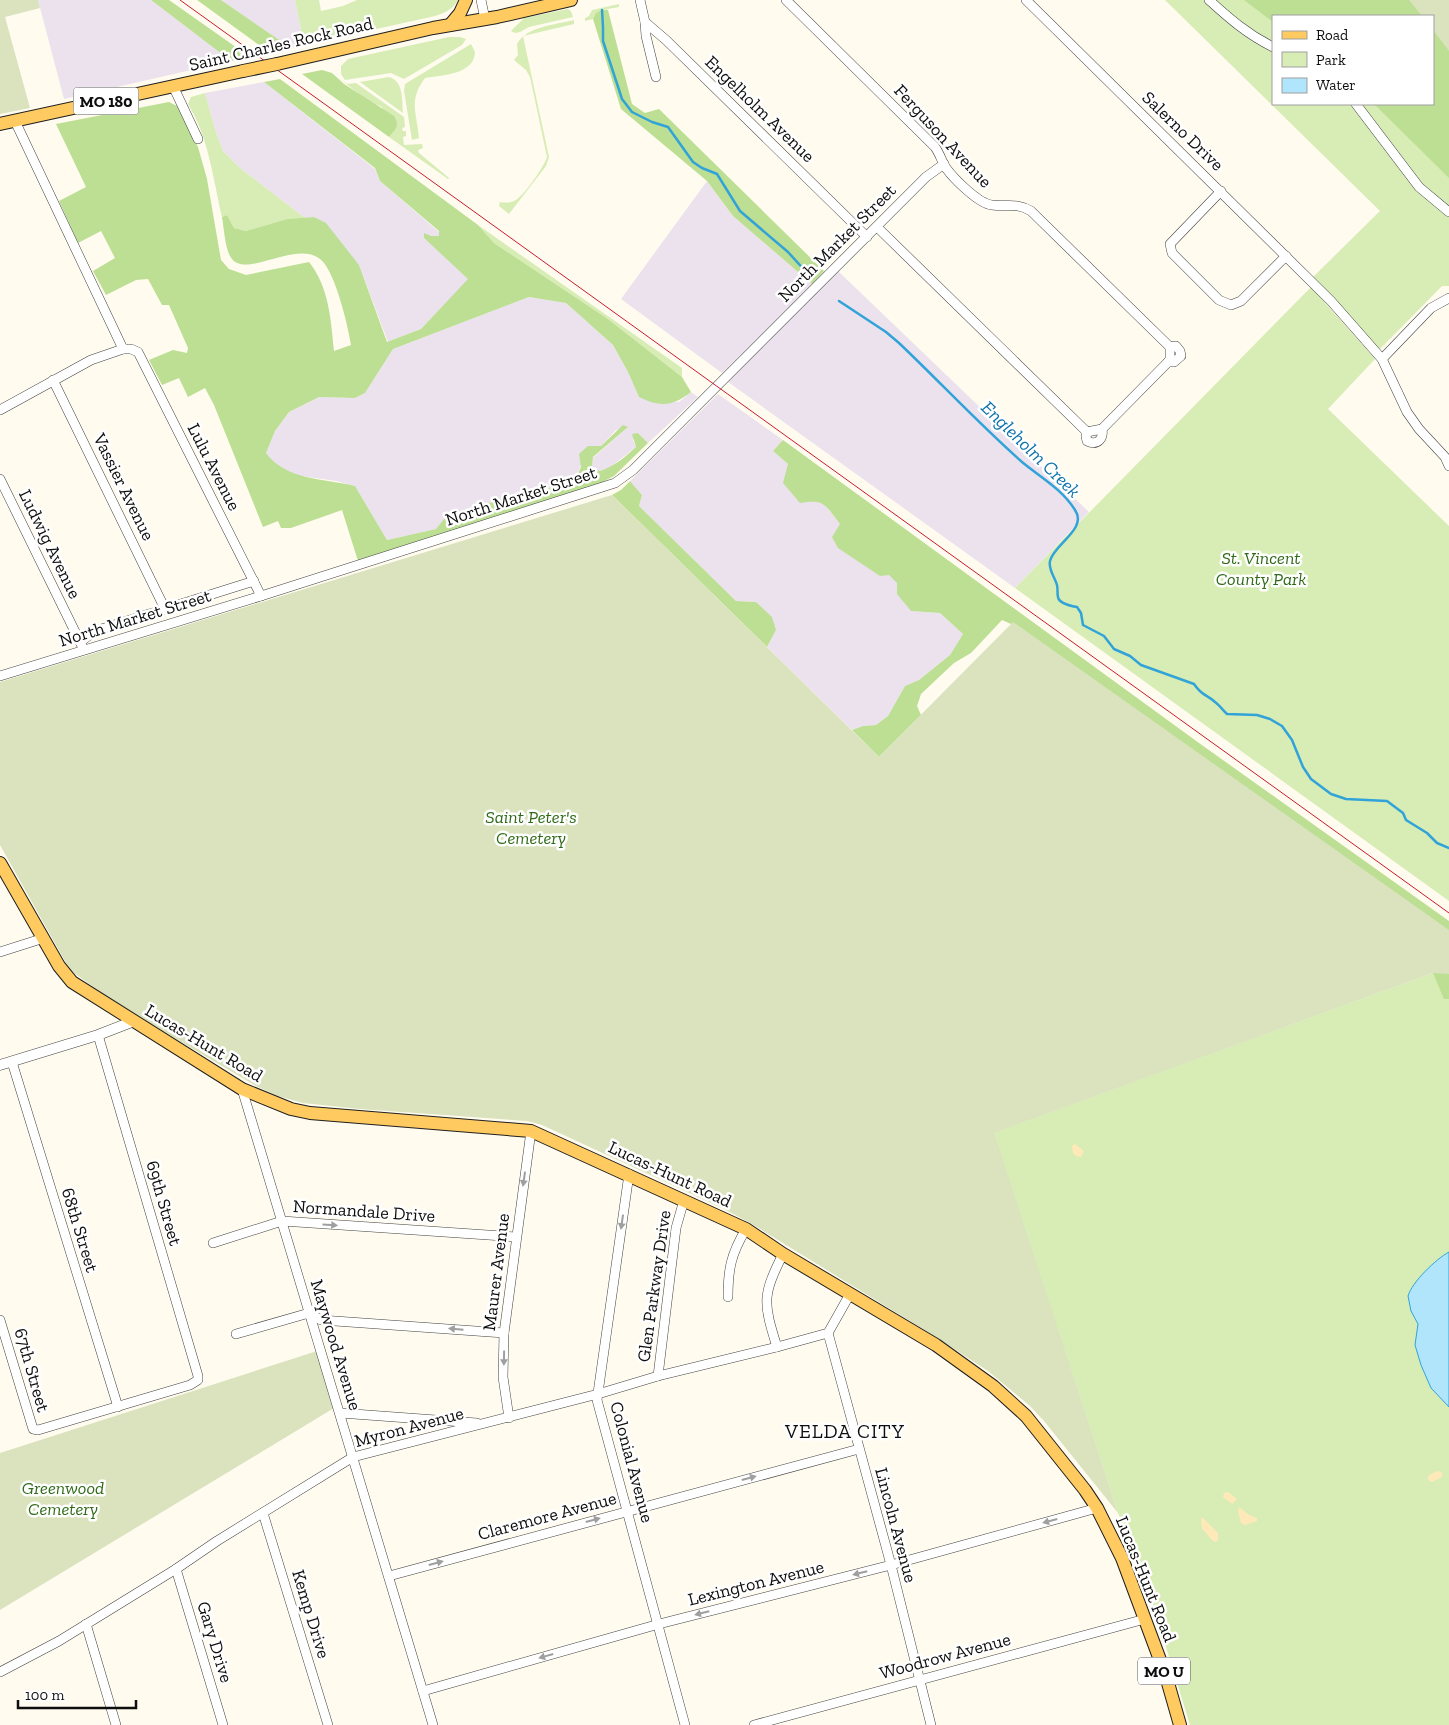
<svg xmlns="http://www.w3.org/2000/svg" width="1449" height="1725" font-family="'Zilla Slab',serif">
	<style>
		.industrial { fill: #ebe2ee }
		.green { fill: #d7edb5 }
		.forest { fill: #bcdf93 }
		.sand { fill: #ffe9b8 }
		.cemetery { fill: #dae3be }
		.water { fill: #b0e5fb; stroke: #31a3d8 }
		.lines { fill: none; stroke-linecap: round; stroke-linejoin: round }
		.stream { stroke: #31a3d8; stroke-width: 2.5 }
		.minor-casing { stroke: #414141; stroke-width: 10 }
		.tertiary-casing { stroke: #414141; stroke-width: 11 }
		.primary-casing { stroke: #1f1f1f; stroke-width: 14 }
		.minor { stroke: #fff; stroke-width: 9 }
		.tertiary { stroke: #fff; stroke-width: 10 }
		.primary { stroke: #ffca5f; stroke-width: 12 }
		.tram { stroke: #ca1b32; stroke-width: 1 }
		.primary-bridge-casing { stroke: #1f1f1f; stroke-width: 14; stroke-linecap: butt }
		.primary-bridge { stroke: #ffca5f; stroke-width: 12 }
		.oneway { fill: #9f9f9f }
		.labels { text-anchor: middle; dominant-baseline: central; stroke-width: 5; stroke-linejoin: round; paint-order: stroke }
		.shield { fill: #fff; stroke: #565656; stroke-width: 1 }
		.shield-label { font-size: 16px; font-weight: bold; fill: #0e0e0e }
		.street-label { font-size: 18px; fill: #0e0e0e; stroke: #fff }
		.park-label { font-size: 18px; font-style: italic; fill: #316b19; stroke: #fff }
		.water-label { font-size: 19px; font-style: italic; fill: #0d73aa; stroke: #fff }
		.quarter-label { font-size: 20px; letter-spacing: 1px; fill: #0e0e0e; stroke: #fff }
	</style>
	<rect width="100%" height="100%" fill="#fffbef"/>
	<g class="industrial">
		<polygon points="38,0 151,0 231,61 64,99"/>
		<polygon points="221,0 295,0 304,45 291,48"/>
		<polygon points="264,82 375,169 380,181 439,232 439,236 424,238 469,279 421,329 388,342 359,265 314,217 305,218 240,168 223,151 215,129 205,93"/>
		<polygon points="707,181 733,216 812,284 722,373 621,299"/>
		<polygon points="838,271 1089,512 1015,588 728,382"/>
		<polygon points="529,297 566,303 613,345 628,372 639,397 679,402 691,392 698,397 648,443 638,433 633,440 636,447 609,468 600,471 592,467 593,458 627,428 616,430 601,446 588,446 577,476 547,489 532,488 444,519 436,529 387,540 355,486 336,481 295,475 273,463 266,453 275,431 289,412 319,397 355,398 365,393 393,349"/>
		<polygon points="718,394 783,440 773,451 788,464 815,501 825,505 840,524 898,583 911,611 940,613 963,634 950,655 919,680 905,686 888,716 876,725 863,726 852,730 767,647 776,630 756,602 736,601 639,506 642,495 630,481"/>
	</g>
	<g class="green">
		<path d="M295,0H319L321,11L343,6L357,0H458C453,9 445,13 435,16L304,45Z"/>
		<polygon points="1165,0 1286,0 1273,16 1273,104 1383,104 1449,147 1449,286 1442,286 1379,350 1313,277 1380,211"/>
		<path d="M619,4V7C609,9 599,9 593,19L585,21V18L589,16L592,10Z"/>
		<polygon points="568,9 571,11 573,17 529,27 520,32 515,33 511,31 524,18"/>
		<path d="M574,20V24L523,36L549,157L546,166L509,214L499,206L500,202C506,203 511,203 516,200C525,194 544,167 547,157L530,77L526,70L514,60L518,55L517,44C527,26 555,25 574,20Z"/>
		<polygon points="449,37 460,37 466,39 462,45 404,79 391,73 345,80 341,74 341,66 348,59"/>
		<path d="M471,44L475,52C474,75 442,75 425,78C408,101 417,112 419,138L412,140L404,91L405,84Z"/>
		<polygon points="336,76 347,84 356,83 404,117 405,127 402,128 403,131 406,131 406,136 403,137 404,145 422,144 423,148 418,150 419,153 449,178 448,179 389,137 393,132 382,107 367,100"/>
		<path d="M389,77C404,81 402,101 403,113L360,82Z"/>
		<path d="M205,93L215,129L223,151L240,168L305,218L287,219L246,231L234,228L227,215L222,217C213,179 209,138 188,104L191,97Z"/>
		<polygon points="478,225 682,368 682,377 608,319 494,243"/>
		<polygon points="1311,287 1375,359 1328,409 1449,526 1449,901 1015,588"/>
		<polygon points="1433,973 1449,974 1449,1725 1190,1725 1143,1572 1118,1513 993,1133"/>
	</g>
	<g class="forest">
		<polygon points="151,0 169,0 250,57 231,61"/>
		<polygon points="197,0 221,0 291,48 270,53"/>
		<polygon points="1244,0 1431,0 1449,22 1449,178 1374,104 1433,104 1433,16 1273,16 1273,22"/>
		<polygon points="602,10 608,10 632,104 645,113 659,109 824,271 812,284 733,216 707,181 621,109 593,19 596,13"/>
		<path d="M322,70L332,73L344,84L394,116C400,125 396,129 389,137L302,74Z"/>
		<path d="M280,79L478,225L494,243L608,319L682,377L691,392C672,407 660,407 639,397L628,372L613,345L566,303L529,297L393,349L365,393L355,398L319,397L289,412L275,431L266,453C287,481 324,478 355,486L387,540L436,529L444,519L532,488L547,489L577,476L581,467L579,454L588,446H601L623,425L628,427L593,457L592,467L600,471C615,466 625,457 636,447L632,434L638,433L648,443L614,476L601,483L358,561L342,510L291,528H281L278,521L263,527L214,405L205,388L188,397L179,378L162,385L149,360L173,350L187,353L188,348L169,305H162L148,279L136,280L106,295L93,271L115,258L101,231L78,243L59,201L86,187L56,124L169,102L177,106L198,147L207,179L221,260L229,269L246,275L309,262C329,287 331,320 334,351L351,345C348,326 335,270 320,259C296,240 247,278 232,259C225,251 224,228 222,217L227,215L234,228L246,231L287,219L314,217L326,223L359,265L387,342L421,329L468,279L424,238V233L431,236H439V231L380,181L375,168L264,82Z"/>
		<path d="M783,440L1199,743L1449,921V941L1011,624L1002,620L971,653L954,663L921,694L917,706L921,715L879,757L852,730L863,726L876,725L888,716L905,686L919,680L950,655L963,634L940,613L911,611L897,594V583L889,575L880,576L838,548L832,537L840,524C825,505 825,499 800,503L783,483L788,464L773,451Z"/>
		<polygon points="630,481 642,495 639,506 736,601 756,602 772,617 776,630 767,647 612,495 621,490"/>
		<polygon points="1433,973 1449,973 1449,999 1444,999"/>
	</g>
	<g class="sand">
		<polygon points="1075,1144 1084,1151 1081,1157 1076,1156 1073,1153 1072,1146"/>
		<polygon points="1437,1471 1442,1472 1442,1477 1432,1482 1428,1480 1428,1476"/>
		<polygon points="1228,1492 1237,1499 1232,1504 1223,1497 1224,1493"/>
		<polygon points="1239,1507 1249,1515 1257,1518 1257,1521 1245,1525 1241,1523 1238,1511"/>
		<path d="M1202,1517L1218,1533V1541L1215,1542C1208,1538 1208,1533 1202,1529L1201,1519Z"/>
	</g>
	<g class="cemetery">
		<polygon points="0,0 38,0 40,8 5,17 30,108 0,114"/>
		<polygon points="1409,0 1449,0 1449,51 1433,30 1433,16 1422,16"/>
		<polygon points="612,495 879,757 1013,622 1449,930 1449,974 1433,973 994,1133 1118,1513 1044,1421 1030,1406 988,1371 936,1337 752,1224 724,1209 542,1125 527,1121 360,1109 303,1103 278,1096 256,1086 120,1006 74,973 66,963 0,845 0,682"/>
		<polygon points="317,1351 334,1408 0,1610 0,1453"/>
	</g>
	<path class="water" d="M1449,1252V1407L1431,1388L1421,1365L1415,1345L1418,1324L1411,1311L1408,1296C1412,1282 1436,1259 1449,1252Z"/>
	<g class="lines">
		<g class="stream">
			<polyline points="602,10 603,27 603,41 622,99 632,112 652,122 668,127 693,162 702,168 717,174 740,211 788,252 808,274"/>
			<path d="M839,301L886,332L899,343C940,382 979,424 1022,462C1040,477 1062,489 1075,510C1088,529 1054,544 1050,561C1048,570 1055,577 1057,585C1058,589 1057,593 1058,597C1059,604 1071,606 1077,607L1081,613L1083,625L1104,636L1114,649L1130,656L1141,665L1194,684C1202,696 1206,694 1215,702C1219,705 1223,710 1227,714L1257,715L1270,719L1282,726L1292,740L1303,767L1311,779L1331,794L1346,799L1387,801L1403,813L1406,820L1427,833L1437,843L1449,848"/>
		</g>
		<defs>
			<g id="minor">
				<polyline points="481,0 485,19"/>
				<polyline points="640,0 645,22 666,40 867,237"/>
				<path d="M786,0L935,147C940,154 942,162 946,168C954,179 979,204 992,205C1008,207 1015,202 1031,211L1170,347V360L1102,429L1087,432L877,227"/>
				<polyline points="1026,0 1331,301 1382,359 1407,412 1419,429 1445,457 1449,466"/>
				<path d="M1209,0C1230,19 1247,34 1273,47"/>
				<polyline points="645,22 646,36 656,77"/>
				<polyline points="173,86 198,139"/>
				<polyline points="1356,104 1419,187 1449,212"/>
				<polyline points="15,121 123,349"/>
				<polyline points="1221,191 1170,244 1172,253 1219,300 1231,305 1241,301 1286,256"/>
				<polyline points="1382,359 1431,308 1449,298"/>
				<polyline points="1168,362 1174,362 1181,356 1180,351 1176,346 1170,347"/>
				<polyline points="53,380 165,609"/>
				<polyline points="0,410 91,360 123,349 131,349 138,352 261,596"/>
				<path d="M1086,431V436L1087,441C1097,446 1104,439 1102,429"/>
				<polyline points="0,479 84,650"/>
				<polyline points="80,642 95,631 254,581"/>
				<polyline points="0,676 261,596 615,483 633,470 926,177 944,164"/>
				<polyline points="0,952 44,938"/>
				<polyline points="12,1062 118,1407"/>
				<polyline points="242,1089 433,1725"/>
				<polyline points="629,1174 597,1400 685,1725"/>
				<polyline points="213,1243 282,1221 516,1237"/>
				<path d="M728,1297C728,1269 731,1254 746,1229"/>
				<polyline points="0,1320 33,1429 38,1430 190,1385 198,1380 198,1376 98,1035"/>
				<polyline points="828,1333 891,1565 931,1725"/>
				<polyline points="236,1334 309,1313 321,1320 504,1333"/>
				<path d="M777,1347C763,1302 762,1296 783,1254"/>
				<polyline points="658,1376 676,1228 684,1200"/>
				<polyline points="340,1413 477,1423"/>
				<polyline points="509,1418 503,1377 504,1333 531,1131"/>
				<polyline points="263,1513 328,1725"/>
				<polyline points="176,1569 223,1725"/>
				<polyline points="389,1576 859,1449"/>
				<polyline points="86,1624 116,1725"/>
				<polyline points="0,1672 59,1641 176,1569 217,1541 353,1457 598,1394 658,1376 777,1347 828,1333 850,1294"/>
				<polyline points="423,1691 659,1624 891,1565 1097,1508"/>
				<polyline points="754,1725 1145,1619"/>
			</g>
			<polyline id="tertiary" points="0,1065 98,1035 134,1021"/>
			<g id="primary">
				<polyline points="450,25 460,13 466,0"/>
				<polyline points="277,64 433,28 497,17 571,0"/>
				<polyline points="0,124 243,71"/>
				<polyline points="0,863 59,966 72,982 242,1089 291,1109 310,1113 531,1131 746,1229 783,1254 936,1345 993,1386 1026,1416 1085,1490 1097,1508 1122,1558 1166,1676 1180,1725"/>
			</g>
		</defs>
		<use href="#minor" class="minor-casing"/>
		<use href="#tertiary" class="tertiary-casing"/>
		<use href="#primary" class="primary-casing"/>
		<use href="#minor" class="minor"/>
		<use href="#tertiary" class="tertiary"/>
		<use href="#primary" class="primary"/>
		<polyline class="tram" points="180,0 1449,913"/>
		<defs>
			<polyline id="primary-bridge" points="243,71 277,64"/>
		</defs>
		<use href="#primary-bridge" class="primary-bridge-casing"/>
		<use href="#primary-bridge" class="primary-bridge"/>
	</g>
	<defs><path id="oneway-solid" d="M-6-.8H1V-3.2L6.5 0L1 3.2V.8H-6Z" transform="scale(1.25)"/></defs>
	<g class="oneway">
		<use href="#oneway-solid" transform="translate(524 1179) rotate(98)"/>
		<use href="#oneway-solid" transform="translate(622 1222) rotate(98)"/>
		<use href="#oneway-solid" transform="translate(330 1225) rotate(4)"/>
		<use href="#oneway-solid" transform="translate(456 1329) rotate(-175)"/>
		<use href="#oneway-solid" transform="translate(504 1358) rotate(91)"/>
		<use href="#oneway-solid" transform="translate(749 1478) rotate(-15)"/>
		<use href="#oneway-solid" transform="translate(593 1520) rotate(-15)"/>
		<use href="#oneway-solid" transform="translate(1050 1521) rotate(165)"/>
		<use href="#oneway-solid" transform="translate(436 1563) rotate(-15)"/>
		<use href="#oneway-solid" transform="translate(860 1573) rotate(166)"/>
		<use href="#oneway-solid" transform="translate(702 1613) rotate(166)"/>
		<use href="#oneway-solid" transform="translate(546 1656) rotate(164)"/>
	</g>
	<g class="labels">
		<g class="shield">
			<rect x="73.5" y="87.5" width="65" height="27" rx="4"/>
			<rect x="1138" y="1657.5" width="52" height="27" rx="4"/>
		</g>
		<g class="shield-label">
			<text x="106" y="101">MO 180</text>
			<text x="1164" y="1671">MO U</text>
		</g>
		<g class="street-label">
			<text transform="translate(281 44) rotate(-13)">Saint Charles Rock Road</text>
			<text transform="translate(760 109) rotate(44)">Engelholm Avenue</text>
			<text transform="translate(1183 131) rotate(44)">Salerno Drive</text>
			<text transform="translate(943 136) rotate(47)">Ferguson Avenue</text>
			<text transform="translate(837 243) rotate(-45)">North Market Street</text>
			<text transform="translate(214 467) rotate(63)">Lulu Avenue</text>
			<text transform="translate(124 487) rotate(64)">Vassier Avenue</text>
			<text transform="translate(521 496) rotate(-18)">North Market Street</text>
			<text transform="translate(50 544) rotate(64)">Ludwig Avenue</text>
			<text transform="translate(135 618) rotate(-17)">North Market Street</text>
			<text transform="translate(204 1043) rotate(31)">Lucas-Hunt Road</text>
			<text transform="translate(670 1174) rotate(25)">Lucas-Hunt Road</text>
			<text transform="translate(164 1203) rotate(74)">69th Street</text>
			<text transform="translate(364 1211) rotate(4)">Normandale Drive</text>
			<text transform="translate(80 1230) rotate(73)">68th Street</text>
			<text transform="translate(496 1272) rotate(-83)">Maurer Avenue</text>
			<text transform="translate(654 1286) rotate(-82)">Glen Parkway Drive</text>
			<text transform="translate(336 1345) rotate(73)">Maywood Avenue</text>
			<text transform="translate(32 1370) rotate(74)">67th Street</text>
			<text transform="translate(409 1427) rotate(-15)">Myron Avenue</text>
			<text transform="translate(632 1462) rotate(75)">Colonial Avenue</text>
			<text transform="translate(547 1516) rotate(-15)">Claremore Avenue</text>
			<text transform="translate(896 1525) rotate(75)">Lincoln Avenue</text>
			<text transform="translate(1146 1579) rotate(68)">Lucas-Hunt Road</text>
			<text transform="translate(756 1583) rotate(-14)">Lexington Avenue</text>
			<text transform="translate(311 1614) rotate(73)">Kemp Drive</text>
			<text transform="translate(215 1642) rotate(73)">Gary Drive</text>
			<text transform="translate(945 1656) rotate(-15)">Woodrow Avenue</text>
		</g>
		<g class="park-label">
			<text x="1261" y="558">St. Vincent<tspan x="1261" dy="21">County Park</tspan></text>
			<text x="531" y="817">Saint Peter's<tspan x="531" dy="21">Cemetery</tspan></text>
			<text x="63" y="1488">Greenwood<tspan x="63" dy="21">Cemetery</tspan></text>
		</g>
		<g class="water-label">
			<text transform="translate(1031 449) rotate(44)">Engleholm Creek</text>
		</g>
		<g class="quarter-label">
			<text x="845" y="1431">VELDA CITY</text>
		</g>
	</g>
	<rect x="1272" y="15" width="162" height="90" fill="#ffffff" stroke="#9f9f9f"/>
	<rect x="1282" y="31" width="25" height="8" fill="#ffca5f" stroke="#9f9f9f"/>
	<text x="1316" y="40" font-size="15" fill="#0e0e0e">Road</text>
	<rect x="1282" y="52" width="25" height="15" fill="#d7edb5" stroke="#9f9f9f"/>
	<text x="1316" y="65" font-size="15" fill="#0e0e0e">Park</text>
	<rect x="1282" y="78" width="25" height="15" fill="#b0e5fb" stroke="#9f9f9f"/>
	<text x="1316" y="90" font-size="15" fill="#0e0e0e">Water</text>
	<path d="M18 1700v8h118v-8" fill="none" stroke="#0e0e0e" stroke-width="2.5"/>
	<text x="25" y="1700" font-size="15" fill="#0e0e0e" stroke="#ffffff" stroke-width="4" paint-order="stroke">100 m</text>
</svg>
